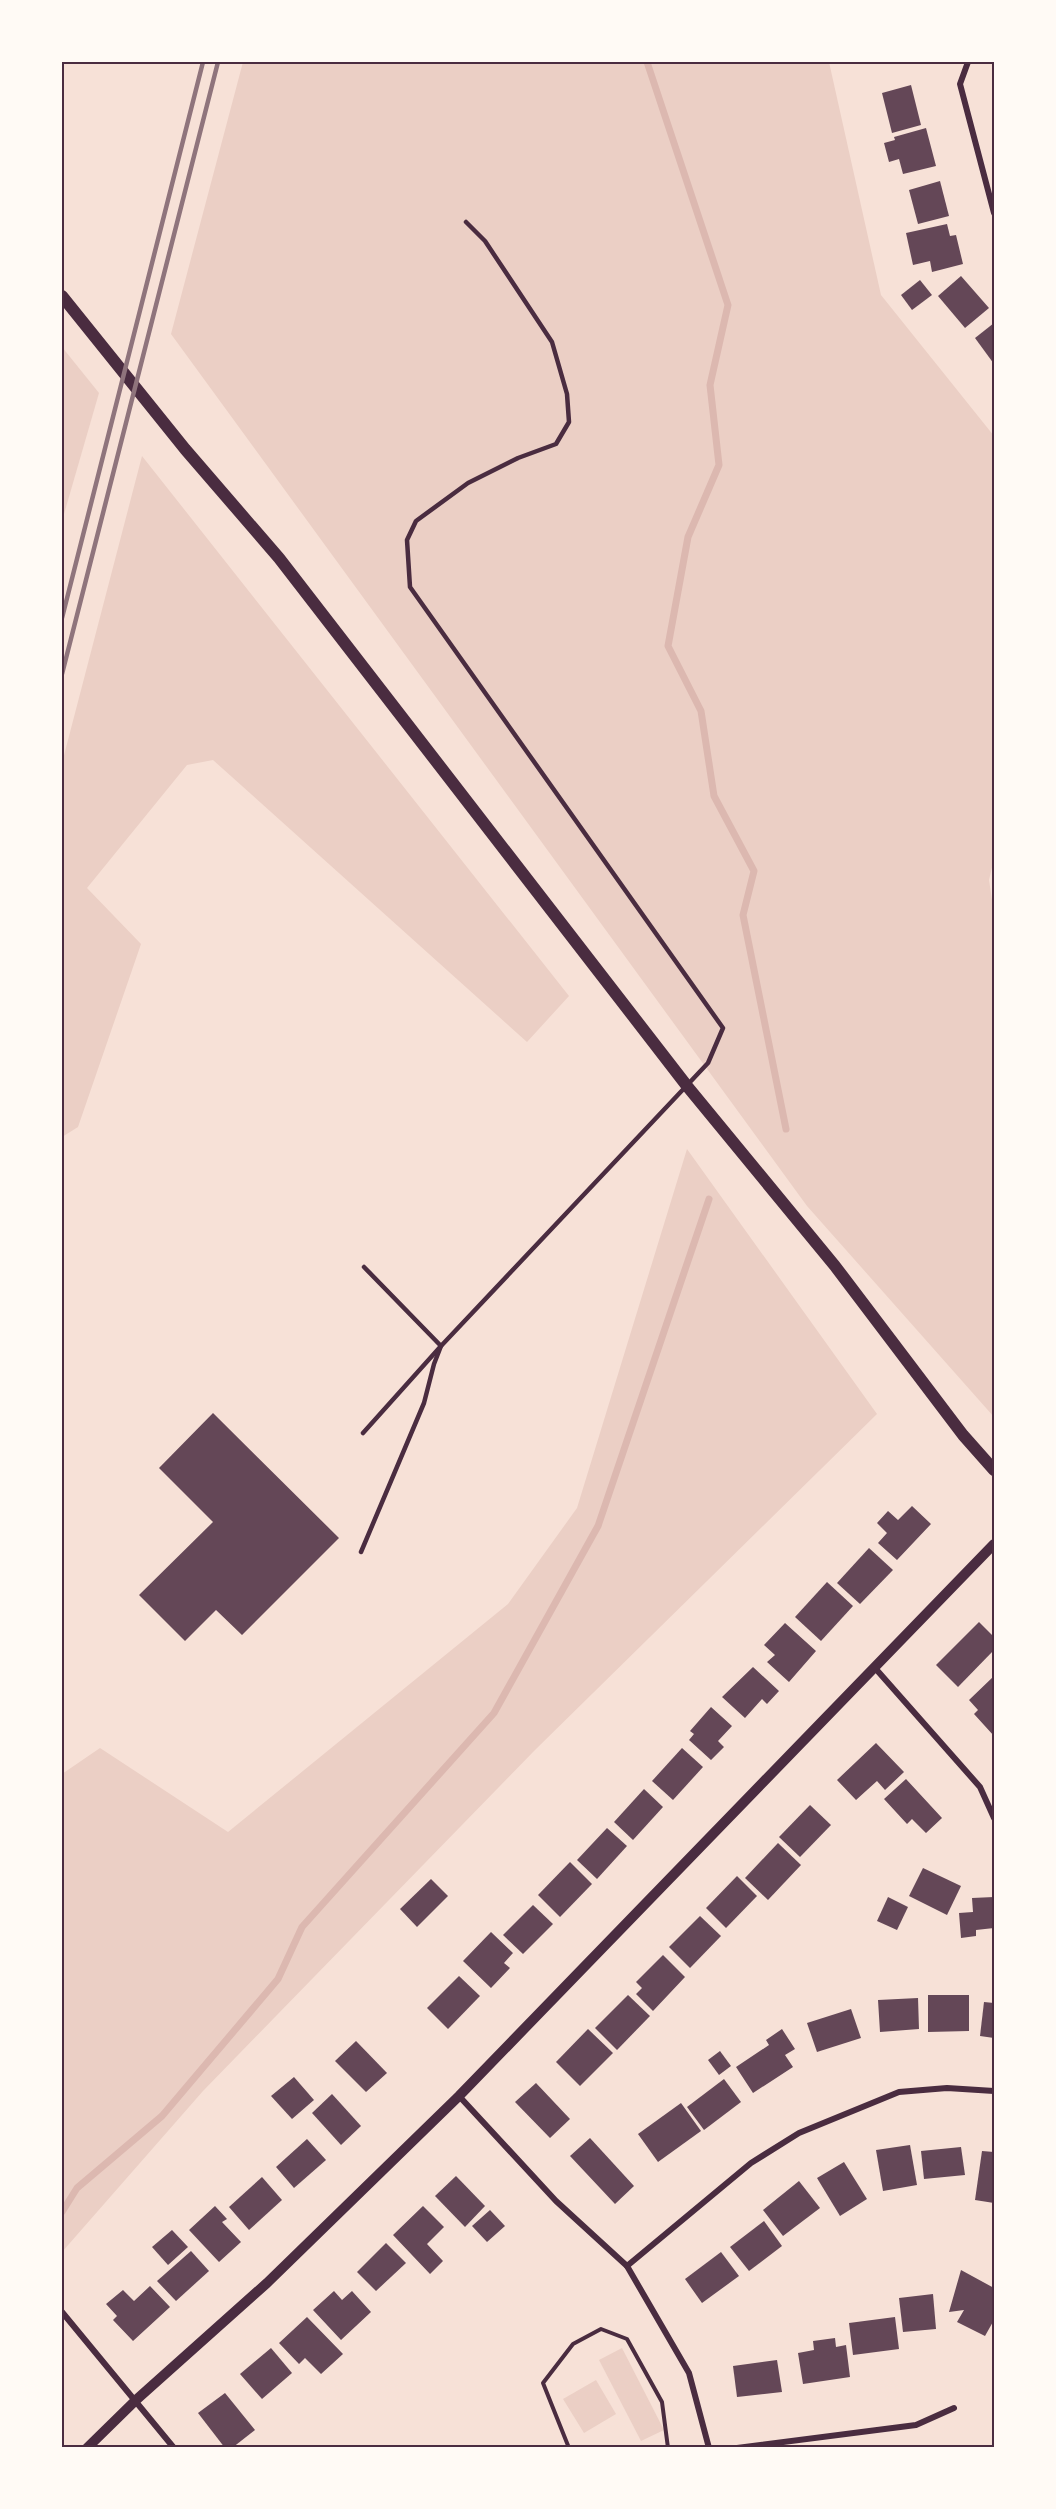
<svg xmlns="http://www.w3.org/2000/svg" width="1056" height="2509" font-family="'Space Grotesk',sans-serif">
	<style>
		.green { fill: #ebcfc5 }
		.lines { fill: none; stroke-linecap: round; stroke-linejoin: round }
		.stream { stroke: #dcb8b0; stroke-width: 7 }
		.building { fill: #644757 }
		.path { stroke: #4a2c40; stroke-width: 4 }
		.service { stroke: #4a2c40; stroke-width: 4.5 }
		.minor { stroke: #4a2c40; stroke-width: 6 }
		.tertiary { stroke: #4a2c40; stroke-width: 10 }
		.secondary { stroke: #4a2c40; stroke-width: 12 }
		.rail { stroke: #8f747c; stroke-width: 4.5 }
		.neatline { fill: none; stroke: #4a2c40; stroke-width: 2 }
	</style>
	<rect width="100%" height="100%" fill="#f7e1d7"/>
	<g class="green">
		<polygon points="243,62 829,62 881,295 994,436 994,859 989,880 994,913 994,1417 807,1206 171,334"/>
		<polygon points="62,347 99,393 62,521"/>
		<polygon points="142,456 569,996 527,1042 213,760 187,765 87,888 141,944 78,1127 62,1137 62,763"/>
		<polygon points="687,1149 877,1414 535,1750 203,2091 62,2252 62,1774 100,1748 228,1832 508,1604 577,1508"/>
		<polygon points="622,2348 664,2430 641,2441 599,2360"/>
		<polygon points="596,2380 616,2414 584,2433 563,2399"/>
	</g>
	<g class="lines">
		<g class="stream">
			<polyline points="647,62 728,305 710,385 719,465 688,537 668,646 701,711 714,796 754,871 743,915 786,1129"/>
			<polyline points="62,2212 77,2188 162,2116 278,1979 302,1927 494,1713 598,1526 709,1199"/>
		</g>
	</g>
	<g class="building">
		<polygon points="911,85 921,125 892,133 882,93"/>
		<polygon points="926,128 936,166 903,174 899,159 889,162 884,143 895,140 894,137"/>
		<polygon points="940,181 949,216 918,224 909,190"/>
		<polygon points="947,224 950,236 956,235 963,264 932,272 930,261 913,265 906,233"/>
		<polygon points="961,276 989,308 965,328 938,296"/>
		<polygon points="920,280 932,295 912,310 901,295"/>
		<polygon points="994,323 994,364 975,338"/>
		<polygon points="213,1413 339,1538 242,1635 216,1610 185,1641 139,1595 213,1522 159,1468"/>
		<polygon points="912,1506 931,1524 897,1560 878,1543 887,1533 877,1523 888,1511 898,1520"/>
		<polygon points="869,1548 893,1570 860,1604 837,1583"/>
		<polygon points="827,1582 853,1606 821,1641 795,1617"/>
		<polygon points="979,1622 994,1637 994,1650 958,1687 936,1665"/>
		<polygon points="785,1623 816,1651 789,1682 767,1662 775,1655 764,1645"/>
		<polygon points="753,1667 779,1691 767,1704 762,1699 745,1718 722,1697"/>
		<polygon points="994,1676 994,1736 974,1714 978,1710 969,1700"/>
		<polygon points="711,1707 732,1726 718,1741 724,1747 711,1760 689,1740 694,1734 690,1731"/>
		<polygon points="876,1743 904,1772 885,1790 877,1781 856,1800 837,1780"/>
		<polygon points="682,1748 703,1767 673,1800 652,1781"/>
		<polygon points="906,1779 942,1818 926,1833 912,1819 907,1824 884,1799"/>
		<polygon points="644,1789 663,1807 633,1840 614,1822"/>
		<polygon points="810,1805 831,1825 800,1857 779,1837"/>
		<polygon points="607,1828 627,1846 597,1879 577,1860"/>
		<polygon points="778,1843 801,1865 768,1900 745,1878"/>
		<polygon points="570,1862 592,1884 560,1917 538,1895"/>
		<polygon points="923,1868 961,1886 947,1915 909,1896"/>
		<polygon points="737,1876 757,1896 726,1928 706,1908"/>
		<polygon points="431,1879 448,1896 417,1927 400,1909"/>
		<polygon points="888,1897 908,1907 897,1930 877,1921"/>
		<polygon points="994,1897 994,1928 976,1930 976,1936 961,1938 959,1913 973,1912 972,1898"/>
		<polygon points="533,1905 553,1924 523,1954 503,1935"/>
		<polygon points="700,1916 721,1936 690,1968 669,1947"/>
		<polygon points="491,1932 513,1953 504,1963 510,1968 491,1988 463,1961"/>
		<polygon points="663,1955 685,1977 653,2011 636,1994 642,1988 636,1982"/>
		<polygon points="459,1976 480,1996 448,2029 427,2008"/>
		<polygon points="628,1995 650,2016 617,2050 595,2028"/>
		<polygon points="928,1995 969,1995 969,2031 928,2032"/>
		<polygon points="918,1998 919,2029 880,2032 878,2000"/>
		<polygon points="984,2002 994,2003 994,2038 980,2036"/>
		<polygon points="851,2009 861,2038 817,2052 807,2023"/>
		<polygon points="588,2029 613,2053 580,2086 556,2062"/>
		<polygon points="782,2029 795,2049 785,2055 793,2067 753,2093 736,2067 769,2045 766,2040"/>
		<polygon points="356,2041 387,2073 366,2092 335,2061"/>
		<polygon points="720,2051 731,2066 719,2075 708,2060"/>
		<polygon points="294,2077 314,2100 292,2119 271,2096"/>
		<polygon points="724,2079 741,2102 704,2130 687,2107"/>
		<polygon points="536,2083 570,2119 550,2138 515,2102"/>
		<polygon points="332,2094 361,2126 341,2145 312,2113"/>
		<polygon points="681,2103 701,2131 658,2162 638,2134"/>
		<polygon points="590,2138 634,2186 615,2204 570,2156"/>
		<polygon points="307,2139 326,2160 294,2188 276,2167"/>
		<polygon points="910,2145 917,2185 883,2191 876,2150"/>
		<polygon points="961,2147 965,2175 924,2179 921,2151"/>
		<polygon points="982,2151 994,2152 994,2203 975,2200"/>
		<polygon points="844,2162 867,2199 840,2216 817,2178"/>
		<polygon points="456,2176 485,2206 465,2227 435,2196"/>
		<polygon points="262,2177 282,2200 249,2230 229,2207"/>
		<polygon points="799,2181 820,2208 783,2236 763,2210"/>
		<polygon points="215,2206 227,2219 222,2222 241,2242 219,2262 189,2230"/>
		<polygon points="423,2206 444,2227 427,2244 443,2261 430,2274 393,2235"/>
		<polygon points="490,2210 505,2226 487,2242 472,2226"/>
		<polygon points="764,2221 782,2246 749,2271 730,2247"/>
		<polygon points="172,2230 188,2247 168,2265 152,2247"/>
		<polygon points="386,2243 406,2263 376,2291 357,2272"/>
		<polygon points="191,2251 209,2271 176,2301 157,2281"/>
		<polygon points="721,2252 739,2276 702,2303 685,2279"/>
		<polygon points="961,2270 994,2288 994,2320 985,2336 957,2322 964,2310 949,2312"/>
		<polygon points="150,2286 170,2307 133,2341 113,2320 117,2316 106,2304 123,2290 134,2301"/>
		<polygon points="334,2291 342,2300 352,2291 371,2312 341,2340 313,2310"/>
		<polygon points="933,2294 936,2329 903,2332 899,2298"/>
		<polygon points="307,2317 343,2354 321,2374 305,2358 299,2364 279,2343"/>
		<polygon points="895,2317 899,2349 853,2355 849,2323"/>
		<polygon points="835,2338 836,2347 846,2345 850,2377 803,2384 798,2353 814,2350 813,2341"/>
		<polygon points="271,2348 292,2373 262,2399 240,2374"/>
		<polygon points="777,2360 782,2392 737,2397 733,2366"/>
		<polygon points="225,2393 255,2430 232,2448 225,2448 198,2413"/>
	</g>
	<g class="lines">
		<polyline class="path" points="569,2448 543,2383 573,2344 601,2329 627,2339 662,2402 668,2448"/>
		<g class="service">
			<polyline points="363,1433 441,1346 708,1063 723,1028 410,587 407,540 416,521 468,483 518,458 556,444 569,422 567,394 552,342 485,241 466,222"/>
			<polyline points="361,1552 424,1403 434,1364 441,1346 364,1267"/>
		</g>
		<g class="minor">
			<polyline points="968,62 960,84 994,213"/>
			<polyline points="875,1668 980,1787 994,1818"/>
			<polyline points="459,2096 556,2201 627,2266 689,2373 709,2448"/>
			<polyline points="627,2266 751,2163 799,2133 899,2092 947,2088 994,2091"/>
			<polyline points="62,2312 174,2448"/>
			<polyline points="737,2448 916,2425 954,2408"/>
		</g>
		<polyline class="tertiary" points="87,2448 136,2400 267,2283 459,2096 994,1544"/>
		<polyline class="secondary" points="62,296 185,449 279,558 687,1086 835,1266 963,1435 994,1470"/>
		<g class="rail">
			<polyline points="62,618 203,62"/>
			<polyline points="62,674 218,62"/>
		</g>
	</g>
	<rect width="1056" height="2509" fill="none" stroke="#fffaf5" stroke-width="126"/>
	<rect x="63" y="63" width="930" height="2383" class="neatline"/>
</svg>
